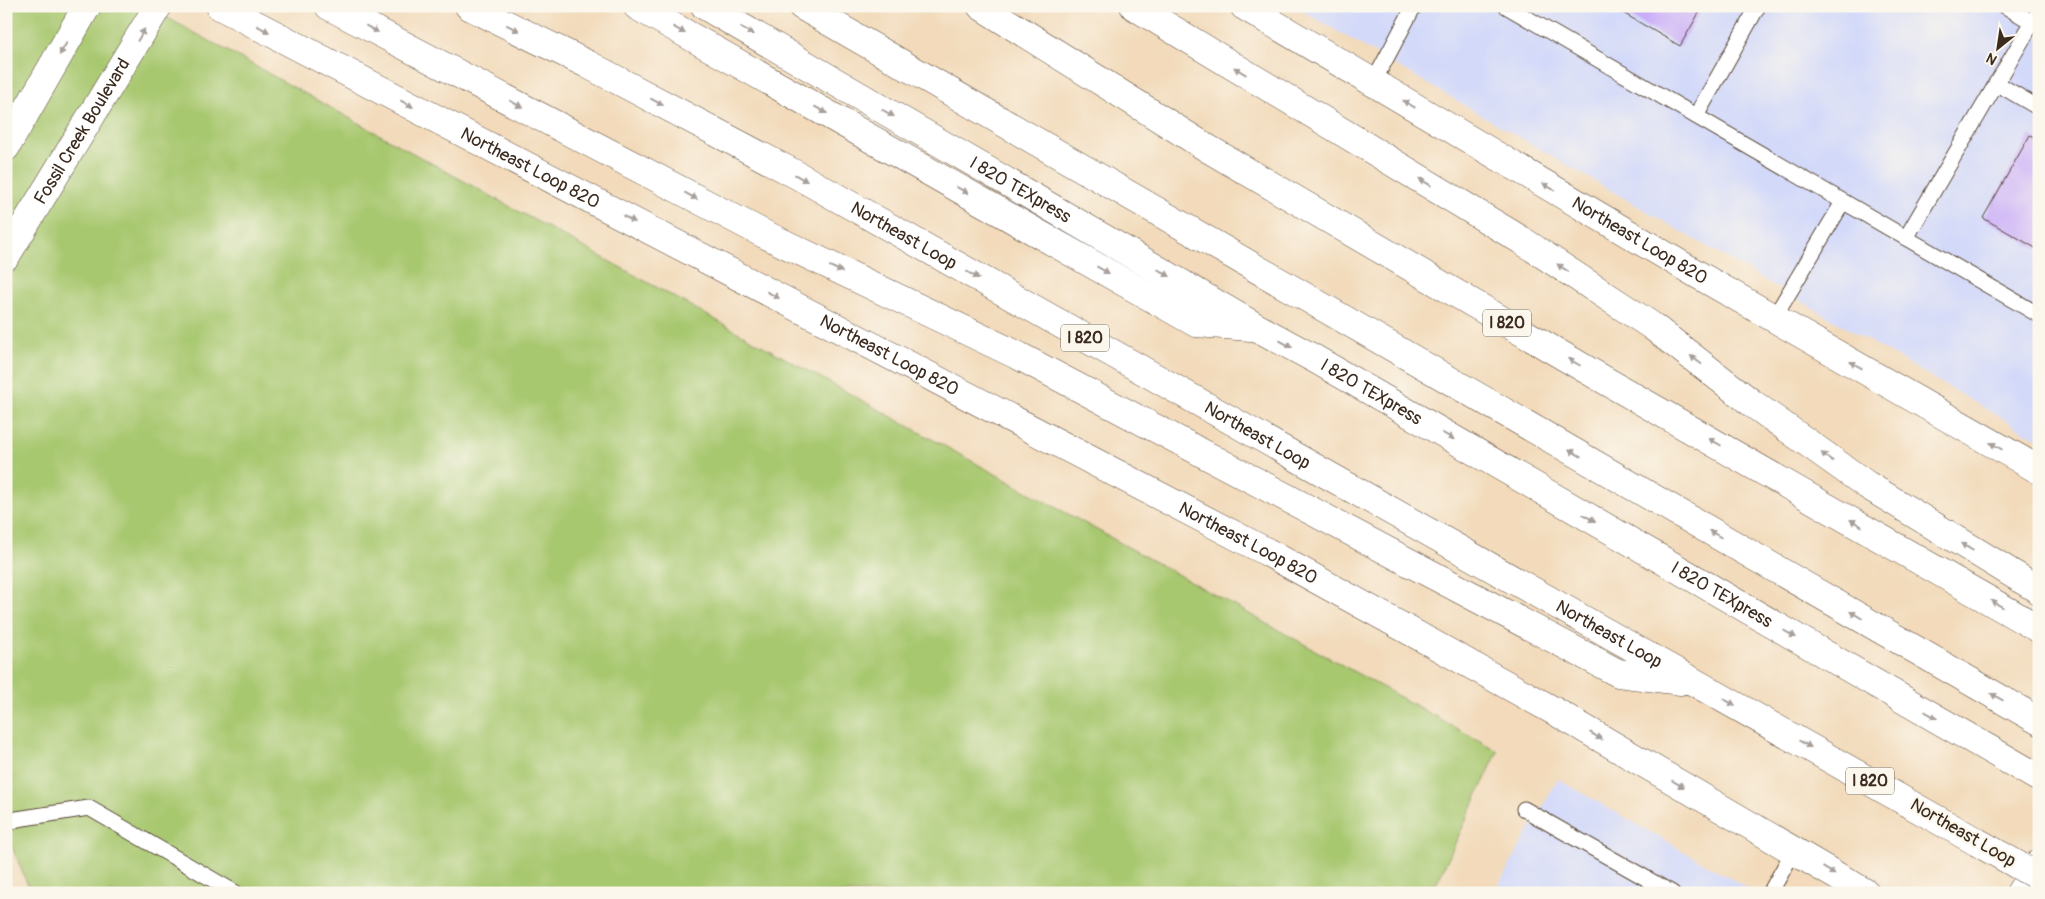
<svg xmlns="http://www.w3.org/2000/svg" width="2045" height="899" font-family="Pangolin,sans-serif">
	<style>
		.built { fill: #d3d9f9 }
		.green { fill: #a8c870; stroke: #727947 }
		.building { fill: #c9adf9 }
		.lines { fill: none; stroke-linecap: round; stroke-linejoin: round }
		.lane-casing { stroke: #564435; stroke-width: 17 }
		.secondary-casing { stroke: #564435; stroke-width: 29 }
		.highway-casing { stroke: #564435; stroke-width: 29 }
		.lane { stroke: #fff; stroke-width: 15 }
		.secondary { stroke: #fff; stroke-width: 28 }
		.highway { stroke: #fff; stroke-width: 28 }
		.highway-bridge-casing { stroke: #564435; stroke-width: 29; stroke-linecap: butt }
		.highway-bridge { stroke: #fff; stroke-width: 28 }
		.oneway { fill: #a79f9a }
		.labels { text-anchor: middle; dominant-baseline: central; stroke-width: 4.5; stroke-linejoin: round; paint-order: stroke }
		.shield { fill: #fbf7ec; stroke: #75685c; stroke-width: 1 }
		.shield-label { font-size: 16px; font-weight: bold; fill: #3b2a1e }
		.street-label { font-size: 18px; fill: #3b2a1e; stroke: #fbf7ec }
	</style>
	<rect width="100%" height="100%" fill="#fbf7ec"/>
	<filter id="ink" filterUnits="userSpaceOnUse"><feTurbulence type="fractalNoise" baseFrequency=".02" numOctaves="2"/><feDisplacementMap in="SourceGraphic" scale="10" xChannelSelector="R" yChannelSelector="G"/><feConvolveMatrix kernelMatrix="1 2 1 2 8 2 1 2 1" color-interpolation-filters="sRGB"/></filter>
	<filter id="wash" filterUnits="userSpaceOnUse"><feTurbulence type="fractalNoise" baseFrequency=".0096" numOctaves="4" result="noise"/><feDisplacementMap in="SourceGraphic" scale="20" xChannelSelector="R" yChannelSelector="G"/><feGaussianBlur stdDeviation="1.12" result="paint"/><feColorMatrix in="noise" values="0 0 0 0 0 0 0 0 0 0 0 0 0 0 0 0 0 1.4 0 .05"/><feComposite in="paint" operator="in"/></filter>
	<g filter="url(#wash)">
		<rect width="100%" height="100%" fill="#f2daba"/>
		<g class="built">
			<polygon points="1294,6 2039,6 2039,440"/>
			<polygon points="1558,779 1756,893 1494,893"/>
		</g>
		<polygon class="green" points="6,6 146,6 1498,751 1432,893 31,893 6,832"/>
		<g id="blocks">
			<g class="building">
				<polygon points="1611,6 1703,6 1680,46"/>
				<polygon points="2030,135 2039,140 2039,250 1983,218"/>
			</g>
		</g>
	</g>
	<g filter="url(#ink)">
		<use href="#blocks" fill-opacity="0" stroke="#564435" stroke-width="1"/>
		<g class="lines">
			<defs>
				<g id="lane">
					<polyline points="1506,6 2039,315"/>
					<polyline points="2005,6 2032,22"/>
					<polyline points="1373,83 1414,6"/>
					<polyline points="1996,83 2039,108"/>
					<polyline points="1696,116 1758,6"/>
					<polyline points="1906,238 2039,11"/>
					<polyline points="1774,318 1843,202"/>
					<polyline points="1524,809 1672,893"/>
					<polyline points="6,825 17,819 89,808 236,893"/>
					<polyline points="1770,893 1794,850"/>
				</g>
				<g id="secondary">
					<path id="s1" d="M220,6L1267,552L1556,712L1866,893"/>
					<path id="s2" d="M1244,6L1695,273L2039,470"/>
					<polyline points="6,147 87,6"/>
					<path id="s3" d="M6,256L158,6"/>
					<polyline points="2020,893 2039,863"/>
				</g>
				<g id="highway">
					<polyline points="329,6 762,233 1019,356 1618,673 1681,681"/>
					<path id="s4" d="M469,6L587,64L797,175L1977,842"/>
					<polyline points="637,6 1196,323 1251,327"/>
					<path id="s5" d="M705,6L1258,328L1315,359L2039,778"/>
					<polyline points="802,6 2039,721"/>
					<polyline points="981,6 1207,148 1594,374 2039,629"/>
					<polyline points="1134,6 1521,240 1652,326 1753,404 1867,485 2039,590"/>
				</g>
			</defs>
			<use href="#lane" class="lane-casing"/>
			<use href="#secondary" class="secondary-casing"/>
			<use href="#highway" class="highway-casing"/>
			<use href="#lane" class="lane"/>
			<use href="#secondary" class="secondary"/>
			<use href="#highway" class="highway"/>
			<defs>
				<polyline id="highway-bridge" points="1977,842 2039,877"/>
			</defs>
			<use href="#highway-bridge" class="highway-bridge-casing"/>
			<use href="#highway-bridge" class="highway-bridge"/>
		</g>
		<defs><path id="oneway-solid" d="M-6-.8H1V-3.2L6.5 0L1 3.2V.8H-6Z" transform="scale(1.25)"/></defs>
		<g class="oneway">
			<use href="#oneway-solid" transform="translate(513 28) rotate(26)"/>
			<use href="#oneway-solid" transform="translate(263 29) rotate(28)"/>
			<use href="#oneway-solid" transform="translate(372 29) rotate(28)"/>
			<use href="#oneway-solid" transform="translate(679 30) rotate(29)"/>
			<use href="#oneway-solid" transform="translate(747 31) rotate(30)"/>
			<use href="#oneway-solid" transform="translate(141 35) rotate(-59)"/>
			<use href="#oneway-solid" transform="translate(63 49) rotate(120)"/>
			<use href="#oneway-solid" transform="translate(1240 71) rotate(-149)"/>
			<use href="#oneway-solid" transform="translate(657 102) rotate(28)"/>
			<use href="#oneway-solid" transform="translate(407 104) rotate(28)"/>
			<use href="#oneway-solid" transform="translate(516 104) rotate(28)"/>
			<use href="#oneway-solid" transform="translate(1409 104) rotate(-149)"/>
			<use href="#oneway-solid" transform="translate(821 110) rotate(29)"/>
			<use href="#oneway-solid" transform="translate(888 113) rotate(30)"/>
			<use href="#oneway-solid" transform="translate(801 178) rotate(29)"/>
			<use href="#oneway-solid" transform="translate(1425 182) rotate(-149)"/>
			<use href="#oneway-solid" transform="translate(1549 187) rotate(-149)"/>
			<use href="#oneway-solid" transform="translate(962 190) rotate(29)"/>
			<use href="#oneway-solid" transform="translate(691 196) rotate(28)"/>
			<use href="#oneway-solid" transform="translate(629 219) rotate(28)"/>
			<use href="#oneway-solid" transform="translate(1563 268) rotate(-147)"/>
			<use href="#oneway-solid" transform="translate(836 269) rotate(25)"/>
			<use href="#oneway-solid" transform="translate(1103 270) rotate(29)"/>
			<use href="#oneway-solid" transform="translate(1164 273) rotate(30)"/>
			<use href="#oneway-solid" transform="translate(973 275) rotate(29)"/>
			<use href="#oneway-solid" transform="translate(773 295) rotate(28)"/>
			<use href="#oneway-solid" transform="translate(1286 344) rotate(29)"/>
			<use href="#oneway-solid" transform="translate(1696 360) rotate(-143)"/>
			<use href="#oneway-solid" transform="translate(1574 362) rotate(-150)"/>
			<use href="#oneway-solid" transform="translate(1856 365) rotate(-150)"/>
			<use href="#oneway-solid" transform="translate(1448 436) rotate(30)"/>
			<use href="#oneway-solid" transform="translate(1715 442) rotate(-150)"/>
			<use href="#oneway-solid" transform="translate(1996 446) rotate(-150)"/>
			<use href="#oneway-solid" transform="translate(1575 453) rotate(-150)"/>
			<use href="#oneway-solid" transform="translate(1827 457) rotate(-144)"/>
			<use href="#oneway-solid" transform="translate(1589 518) rotate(30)"/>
			<use href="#oneway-solid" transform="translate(1856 523) rotate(-150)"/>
			<use href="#oneway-solid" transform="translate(1715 534) rotate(-150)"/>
			<use href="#oneway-solid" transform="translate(1967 547) rotate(-149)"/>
			<use href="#oneway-solid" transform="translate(1997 604) rotate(-150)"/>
			<use href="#oneway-solid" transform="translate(1856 615) rotate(-150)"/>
			<use href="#oneway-solid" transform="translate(1790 634) rotate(30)"/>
			<use href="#oneway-solid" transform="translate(1997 697) rotate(-150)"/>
			<use href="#oneway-solid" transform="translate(1729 702) rotate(28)"/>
			<use href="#oneway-solid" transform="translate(1931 715) rotate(30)"/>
			<use href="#oneway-solid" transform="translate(1596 736) rotate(31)"/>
			<use href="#oneway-solid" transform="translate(1805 744) rotate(30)"/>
			<use href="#oneway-solid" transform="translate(1678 784) rotate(30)"/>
			<use href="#oneway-solid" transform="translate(1829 871) rotate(31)"/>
		</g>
	</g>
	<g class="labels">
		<g class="shield">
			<rect x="1483" y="309.5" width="48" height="27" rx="4"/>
			<rect x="1061" y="324.5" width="48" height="27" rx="4"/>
			<rect x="1846" y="767.5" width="48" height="27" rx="4"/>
		</g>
		<g class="shield-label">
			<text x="1507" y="323">I 820</text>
			<text x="1085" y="338">I 820</text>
			<text x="1870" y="781">I 820</text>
		</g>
		<g class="street-label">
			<text stroke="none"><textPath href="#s3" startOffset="146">Fossil Creek Boulevard</textPath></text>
			<text stroke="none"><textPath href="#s1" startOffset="350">Northeast Loop 820</textPath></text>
			<text stroke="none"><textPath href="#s5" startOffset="365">I 820 TEXpress</textPath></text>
			<text stroke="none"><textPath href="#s4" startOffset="492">Northeast Loop</textPath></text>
			<text stroke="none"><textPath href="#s2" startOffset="460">Northeast Loop 820</textPath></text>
			<text stroke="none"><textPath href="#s1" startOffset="755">Northeast Loop 820</textPath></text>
			<text stroke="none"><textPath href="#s5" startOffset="770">I 820 TEXpress</textPath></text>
			<text stroke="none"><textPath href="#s4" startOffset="898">Northeast Loop</textPath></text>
			<text stroke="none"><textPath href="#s1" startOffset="1160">Northeast Loop 820</textPath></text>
			<text stroke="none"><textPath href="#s5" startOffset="1175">I 820 TEXpress</textPath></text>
			<text stroke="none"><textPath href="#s4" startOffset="1302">Northeast Loop</textPath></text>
			<text transform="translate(1963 833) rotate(30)">Northeast Loop</text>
		</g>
	</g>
	<rect width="2045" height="899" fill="none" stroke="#fbf7ec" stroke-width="25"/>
	<g transform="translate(1998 48) rotate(210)" stroke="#fbf7ec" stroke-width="4" paint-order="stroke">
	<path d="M0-4L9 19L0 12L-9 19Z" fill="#3b2a1e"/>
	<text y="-8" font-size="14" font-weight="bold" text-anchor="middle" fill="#3b2a1e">N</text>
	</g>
</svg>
